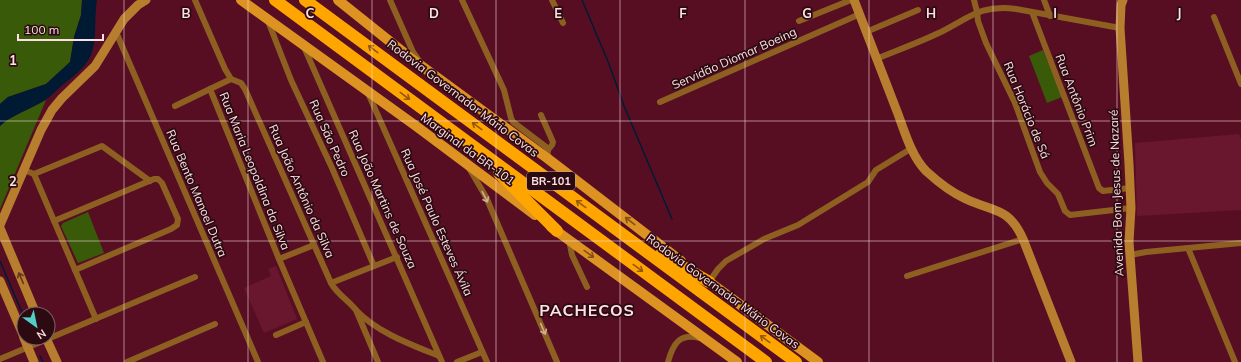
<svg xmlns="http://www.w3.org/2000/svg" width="1241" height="362" font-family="Mulish,sans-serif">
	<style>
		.built { fill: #68172e }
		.green { fill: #385a09 }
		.water { fill: #001a34 }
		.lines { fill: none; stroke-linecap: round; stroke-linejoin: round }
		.stream { stroke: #001a34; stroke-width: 1.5 }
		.street { stroke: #8d6022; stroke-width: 6 }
		.secondary { stroke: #b77e2f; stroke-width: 9 }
		.primary { stroke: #dc9322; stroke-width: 10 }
		.highway { stroke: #ffa500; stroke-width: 12 }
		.oneway { stroke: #955808 }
		.oneway2 { stroke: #d0ad96 }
		.oneway3 { stroke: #844f1a }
		.oneway4 { stroke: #63391d }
		.grid { fill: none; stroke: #fde1e4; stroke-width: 1; stroke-opacity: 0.55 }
		.labels { text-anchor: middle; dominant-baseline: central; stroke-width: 3.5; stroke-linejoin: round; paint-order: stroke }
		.shield { fill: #2b0b11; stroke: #bea1a5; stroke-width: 1 }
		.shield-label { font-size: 11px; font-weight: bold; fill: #fde1e4 }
		.street-label { font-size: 12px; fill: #fde1e4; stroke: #2b0b11 }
		.district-label { font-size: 16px; font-weight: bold; letter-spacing: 1px; fill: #fde1e4; stroke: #2b0b11 }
		.grid-label { font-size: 13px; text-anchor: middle; font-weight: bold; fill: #fde1e4; stroke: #2b0b11; stroke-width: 3.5; stroke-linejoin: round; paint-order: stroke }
	</style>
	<rect width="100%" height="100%" fill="#580e22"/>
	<g class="built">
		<polygon points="1239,134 1241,139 1241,210 1137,216 1135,143"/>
		<polygon points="276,266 297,319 264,333 244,288 271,276 268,269"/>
	</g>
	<g class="green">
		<polygon points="0,0 82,0 81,15 74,37 70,62 46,84 8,97 0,104"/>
		<polygon points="1043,50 1062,97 1047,103 1029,56"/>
		<polygon points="46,100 0,209 0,126 8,119"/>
		<polygon points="88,212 104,253 78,263 61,226 63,223"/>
	</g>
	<path class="water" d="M82,0H97C94,16 97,38 92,52C87,68 71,78 59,88C55,92 50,97 45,100C30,110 13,114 0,126V104L8,97L46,84L70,62L74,37L81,15Z"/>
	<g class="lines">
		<g class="stream">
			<polyline points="582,0 609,64 624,106 672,219"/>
			<polyline points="0,261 24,317"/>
			<polyline points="40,356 43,362"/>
		</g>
		<g class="street">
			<polyline points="195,0 225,69 231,79 210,89 279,259 323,362"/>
			<polyline points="390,0 413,52 420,62"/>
			<polyline points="462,0 504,90 511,118 513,122 546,147 548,150 547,158"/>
			<polyline points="552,0 563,23"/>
			<polyline points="974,0 977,12 978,21 986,43 1015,103 1040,172 1047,183 1058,194 1065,211 1070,215 1131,208"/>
			<polyline points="1044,0 1050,16"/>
			<polyline points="1032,12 1099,188 1103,191 1130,188"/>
			<polyline points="1214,17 1241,84"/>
			<polyline points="268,21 291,80 332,168 374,266"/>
			<polyline points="799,21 851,0"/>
			<polyline points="116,32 258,362"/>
			<polyline points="866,32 918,10"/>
			<polyline points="304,47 442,362"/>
			<path d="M876,59C898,50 920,42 941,32C969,18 981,4 1016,9L1120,28"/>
			<path d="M231,79L241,83L245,89L331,283C337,294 348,300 356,310"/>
			<polyline points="368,93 487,362"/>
			<polyline points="660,102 860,14"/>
			<polyline points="175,106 210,89"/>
			<polyline points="541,115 553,142 552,145 548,150"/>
			<polyline points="469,168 486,197 557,362"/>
			<polyline points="24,170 34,174 96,319"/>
			<polyline points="34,174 102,146 150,181"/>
			<polyline points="54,221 154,179 158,179 162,183 178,219 177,225 171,229 75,270"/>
			<polyline points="569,240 572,255 587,287"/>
			<polyline points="1188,248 1235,362"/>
			<polyline points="1130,255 1146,252 1241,243"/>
			<polyline points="279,259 314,245"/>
			<polyline points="907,276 1023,239"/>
			<polyline points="709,282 718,269 726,261 764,239 798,225 868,182 876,170 912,148"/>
			<polyline points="331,283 397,257"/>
			<polyline points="276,335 306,322"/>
			<polyline points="0,359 195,277"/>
			<polyline points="127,362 215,324"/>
			<path d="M378,362L356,310C376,332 412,345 439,356"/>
			<polyline points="457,362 482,352"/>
			<path d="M668,362C673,344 679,333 700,338"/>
		</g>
		<g class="secondary">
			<path d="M854,0C869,38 883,76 898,114C905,133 912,157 926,171C938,182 952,193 966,199C993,212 1009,207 1023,239L1071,362"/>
			<polyline points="1123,0 1121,5 1120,28 1129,164 1131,208 1129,242 1138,362"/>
			<polyline points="0,225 41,130 52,110 62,98 95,66 124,19 138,5 146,0"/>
			<polyline points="0,228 36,314"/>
			<polyline points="0,281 24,337"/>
			<polyline points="24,338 34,362"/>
			<polyline points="46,338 57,362"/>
		</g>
		<g class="primary">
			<polyline points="241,0 416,126 535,215"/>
			<polyline points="338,0 408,56 547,158 681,261"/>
			<polyline points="551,227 737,362"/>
			<polyline points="704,278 818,362"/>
		</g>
		<g class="highway">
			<polyline points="275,0 766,362"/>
			<polyline points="305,0 796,362"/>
			<polyline points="499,173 557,231"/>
			<polyline points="661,254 709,282"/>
		</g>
	</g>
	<defs><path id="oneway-shaft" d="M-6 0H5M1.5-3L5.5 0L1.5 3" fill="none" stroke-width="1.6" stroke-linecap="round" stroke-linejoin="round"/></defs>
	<g class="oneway">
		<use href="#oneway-shaft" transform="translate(373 49) rotate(-143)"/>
		<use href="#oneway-shaft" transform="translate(405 96) rotate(37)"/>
		<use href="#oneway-shaft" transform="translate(477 126) rotate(-144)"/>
		<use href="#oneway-shaft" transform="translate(581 204) rotate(-144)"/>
		<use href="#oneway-shaft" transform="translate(638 268) rotate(36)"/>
		<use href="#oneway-shaft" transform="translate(765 339) rotate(-144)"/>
	</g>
	<g class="oneway2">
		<use href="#oneway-shaft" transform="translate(485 197) rotate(63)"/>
		<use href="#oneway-shaft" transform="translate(543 329) rotate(67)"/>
	</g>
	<g class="oneway3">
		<use href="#oneway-shaft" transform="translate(630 221) rotate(-142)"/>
		<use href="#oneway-shaft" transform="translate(589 254) rotate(36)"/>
	</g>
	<use class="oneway4" href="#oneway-shaft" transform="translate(21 278) rotate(-113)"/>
	<path class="grid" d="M124,0V362M248,0V362M372,0V362M496,0V362M620,0V362M745,0V362M869,0V362M993,0V362M1117,0V362M0,121H1241M0,241H1241"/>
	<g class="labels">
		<rect class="shield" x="527" y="172" width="48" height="18" rx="3"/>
		<g class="shield-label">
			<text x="551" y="181">BR-101</text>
		</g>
		<g class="street-label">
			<text transform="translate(734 58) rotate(-24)">Servidão Diomar Boeing</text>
			<text transform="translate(463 98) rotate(37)">Rodovia Governador Mário Covas</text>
			<text transform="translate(1077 100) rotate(69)">Rua Antônio Prim</text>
			<text transform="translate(1027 110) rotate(68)">Rua Horácio de Sá</text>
			<text transform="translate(330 138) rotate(66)">Rua São Pedro</text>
			<text transform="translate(468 149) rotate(36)">Marginal da BR-101</text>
			<text transform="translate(255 171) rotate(68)">Rua Maria Leopoldina da Silva</text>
			<text transform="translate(302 191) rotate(66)">Rua João Antônio da Silva</text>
			<text transform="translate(197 193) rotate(67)">Rua Bento Manoel Dutra</text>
			<text transform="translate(1116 193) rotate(-92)">Avenida Bom Jesus de Nazaré</text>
			<text transform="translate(383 199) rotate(66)">Rua João Martins de Souza</text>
			<text transform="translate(437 222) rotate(66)">Rua José Paulo Esteves Ávila</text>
			<text transform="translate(723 291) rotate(36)">Rodovia Governador Mário Covas</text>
		</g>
		<g class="district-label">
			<text x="587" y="310">PACHECOS</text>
		</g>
	</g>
	<g class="grid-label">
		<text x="186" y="18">B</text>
		<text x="310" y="18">C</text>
		<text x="434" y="18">D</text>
		<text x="558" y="18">E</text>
		<text x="683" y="18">F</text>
		<text x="807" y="18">G</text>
		<text x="931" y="18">H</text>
		<text x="1055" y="18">I</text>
		<text x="1179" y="18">J</text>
		<text x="13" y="65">1</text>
		<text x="13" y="186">2</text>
	</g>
	<g transform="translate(36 326) rotate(147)"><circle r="19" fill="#2b0b11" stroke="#7f6165"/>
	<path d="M0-3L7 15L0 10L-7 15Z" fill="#54cdc8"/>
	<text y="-6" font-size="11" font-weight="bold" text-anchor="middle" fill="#fde1e4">N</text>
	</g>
	<path d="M18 34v6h85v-6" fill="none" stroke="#fde1e4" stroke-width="2"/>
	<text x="24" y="34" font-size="12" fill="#fde1e4" stroke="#2b0b11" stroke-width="3" paint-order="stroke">100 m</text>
</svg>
